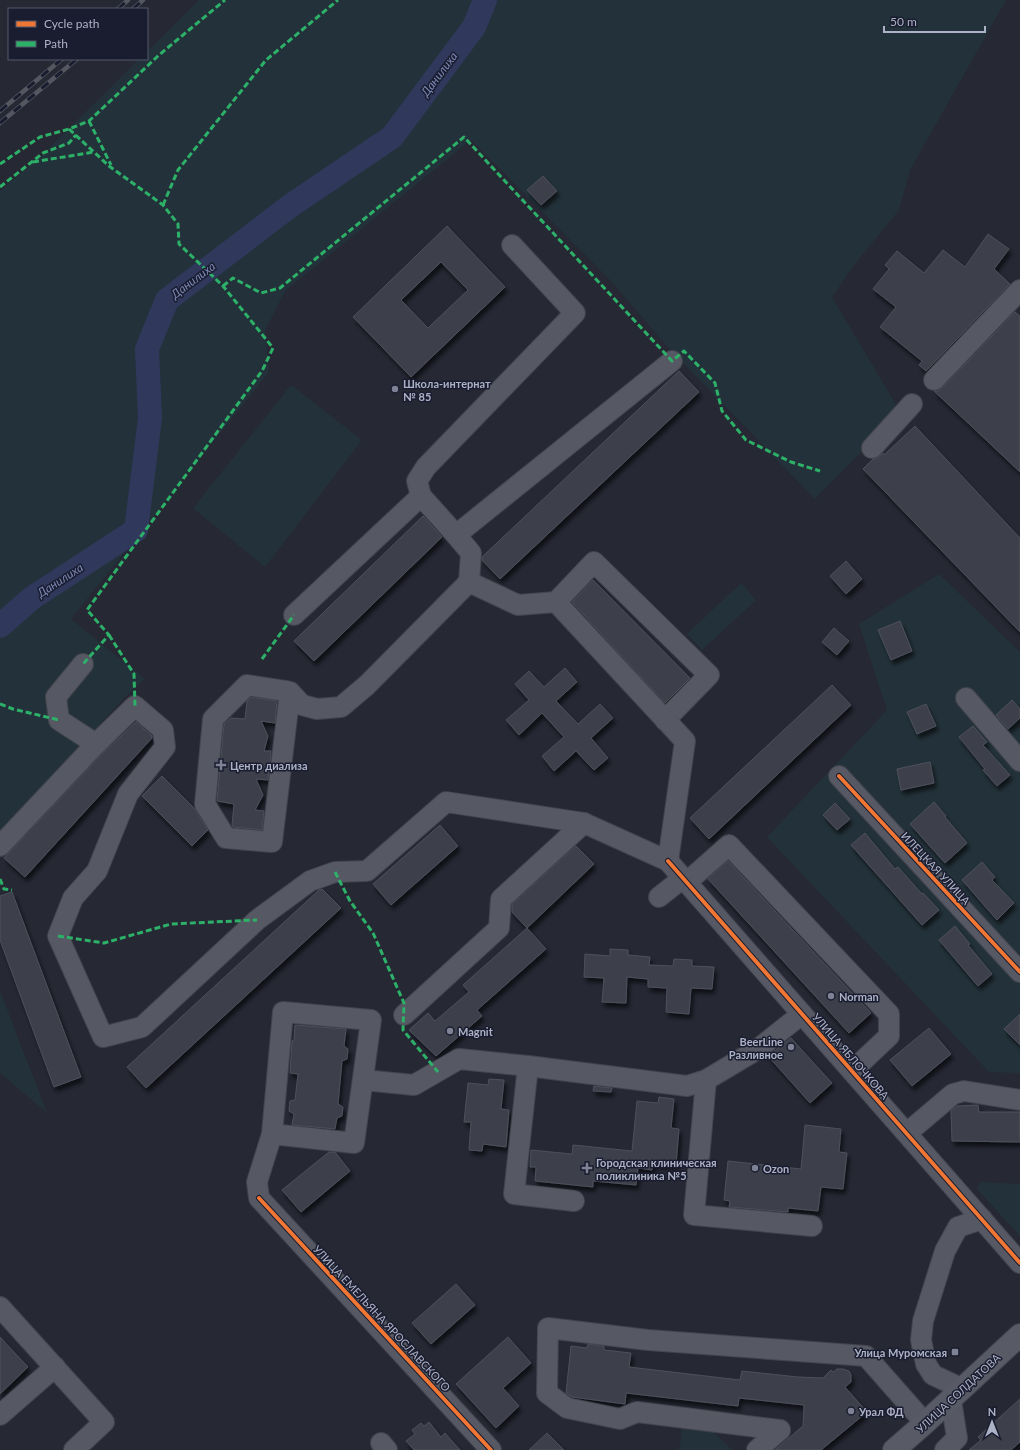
<svg xmlns="http://www.w3.org/2000/svg" width="1020" height="1450" font-family="Lato,sans-serif">
	<style>
		.green { fill: #23323a }
		.lines { fill: none; stroke-linecap: round; stroke-linejoin: round }
		.river { stroke: #30385c; stroke-width: 24 }
		.building { fill: #3d404b; stroke: #4d505c; fill-rule: evenodd; filter: url(#shadow) }
		.minor-casing { stroke: #42444d; stroke-width: 22 }
		.major-casing { stroke: #40434e; stroke-width: 24 }
		.minor { stroke: #565863; stroke-width: 20 }
		.major { stroke: #585a65; stroke-width: 22 }
		.rail-casing { stroke: #545660; stroke-width: 4.5 }
		.rail { stroke: #191d2f; stroke-width: 3; stroke-dasharray: 9; stroke-linecap: butt }
		.quiet { stroke: #2db169; stroke-width: 3; stroke-dasharray: 6 3; stroke-linecap: butt }
		.cycleway-casing { stroke: #191d2f; stroke-width: 6 }
		.cycleway { stroke: #f07635; stroke-width: 4 }
		.poi-dot { fill: #7e8294; stroke: #191d2f; stroke-width: 1.5 }
		.labels { text-anchor: middle; dominant-baseline: central; stroke-width: 3; stroke-linejoin: round; paint-order: stroke }
		.poi-label { font-size: 11px; font-weight: bold; fill: #aeb2c7; stroke: #191d2f; text-anchor: start }
		.street-label { font-size: 11px; fill: #aeb2c7; stroke: #191d2f }
		.water-label { font-size: 12px; font-style: italic; fill: #7c88b5; stroke: #191d2f }
	</style>
	<defs>
		<filter id="shadow"><feDropShadow dx="2.5" dy="4.5" stdDeviation="2" flood-color="#0009"/></filter>
	</defs>
	<rect width="100%" height="100%" fill="#262834"/>
	<g class="green">
		<polygon points="199,0 1006,0 910,170 899,210 854,265 832,297 898,408 884,432 847,466 815,499 666,345 610,280 471,140 285,291 265,331 269,372 71,619 145,679 123,699 0,833 0,191 41,156 139,59 147,59 147,52"/>
		<polygon points="291,385 362,440 265,567 193,508"/>
		<polygon points="939,574 1020,652 1020,1073 989,1072 767,837 887,710 859,624"/>
		<polygon points="741,583 756,600 702,650 687,634"/>
		<polygon points="0,991 47,1113 0,1073"/>
		<polygon points="980,1182 1020,1184 1020,1236 977,1189"/>
		<polygon points="682,1424 710,1428 732,1450 678,1450 680,1447"/>
	</g>
	<g class="lines">
		<polyline class="river" points="0,626 32,598 136,530 150,418 147,349 167,300 290,206 392,137 474,27 485,0"/>
	</g>
	<g class="building">
		<polygon points="543,176 557,191 541,205 527,190"/>
		<path d="M447,226L505,287L411,377L353,317ZM441,262L468,290L428,328L401,300Z"/>
		<polygon points="988,234 1009,249 994,269 1010,284 926,371 919,365 922,361 880,327 896,307 873,289 889,269 885,265 897,251 924,273 943,250 965,267"/>
		<polygon points="1015,312 1020,316 1020,472 934,391 938,391 942,388"/>
		<polygon points="679,371 699,392 500,579 482,560 482,557"/>
		<polygon points="915,426 1020,538 1020,632 863,469 873,459 876,459 883,453 884,455"/>
		<polygon points="423,516 442,537 314,661 294,641"/>
		<polygon points="846,561 862,579 846,594 830,576"/>
		<polygon points="593,580 690,678 665,703 572,602"/>
		<polygon points="900,621 912,651 891,660 878,630"/>
		<polygon points="834,628 849,641 837,655 822,642"/>
		<polygon points="565,668 577,682 556,701 578,724 600,704 613,718 591,738 608,758 594,770 576,751 554,771 542,756 564,737 542,713 519,735 506,720 529,700 515,684 529,671 544,687"/>
		<polygon points="832,685 851,705 709,839 690,818"/>
		<polygon points="251,697 277,701 275,723 261,721 268,736 264,751 271,751 268,780 256,779 263,795 255,810 264,811 262,830 233,827 232,825 234,804 217,801 224,724 231,718 245,719 247,701"/>
		<polygon points="1012,700 1020,709 1020,718 1008,729 996,715"/>
		<polygon points="926,704 936,726 917,734 907,712"/>
		<polygon points="136,722 152,736 152,738 25,877 4,858 104,752"/>
		<polygon points="973,726 987,742 983,745 1010,775 997,786 983,770 985,769 959,737"/>
		<polygon points="930,762 934,783 901,790 897,769"/>
		<polygon points="162,776 195,809 208,830 192,846 142,796"/>
		<polygon points="934,802 946,816 945,817 967,843 945,863 910,824"/>
		<polygon points="835,803 850,819 837,830 823,815"/>
		<polygon points="440,825 458,846 391,905 373,884"/>
		<polygon points="865,833 895,869 898,867 922,894 923,893 939,910 922,925 851,845"/>
		<polygon points="576,846 594,864 527,928 512,912 512,904"/>
		<polygon points="728,861 871,1013 849,1033 708,879"/>
		<polygon points="982,862 995,877 992,880 1014,903 997,920 962,880"/>
		<polygon points="322,889 341,908 146,1088 127,1067 319,890"/>
		<polygon points="12,892 81,1077 54,1087 0,940 0,896"/>
		<polygon points="955,926 970,944 968,945 992,974 978,986 939,940"/>
		<polygon points="527,928 546,949 477,1010 482,1016 436,1056 409,1030 428,1013 435,1021 469,992 463,985"/>
		<polygon points="610,949 628,950 628,955 650,957 649,965 673,966 674,959 692,960 692,966 714,967 712,989 691,988 689,1014 666,1012 667,988 648,987 648,979 627,977 626,1003 602,1002 604,978 584,977 585,954 610,956"/>
		<polygon points="1020,1014 1020,1045 1004,1029"/>
		<polygon points="295,1025 346,1029 344,1046 348,1049 347,1059 342,1061 338,1104 343,1107 342,1116 337,1118 335,1129 292,1125 294,1114 289,1111 290,1101 295,1100 298,1074 290,1073 292,1041 294,1040"/>
		<polygon points="929,1028 951,1054 912,1086 890,1060"/>
		<polygon points="791,1038 832,1083 810,1103 768,1056"/>
		<polygon points="489,1079 504,1080 501,1109 509,1110 506,1147 483,1144 482,1151 469,1150 471,1122 464,1122 468,1083 488,1085"/>
		<polygon points="594,1086 612,1088 611,1092 593,1091"/>
		<polygon points="659,1097 674,1099 671,1128 679,1129 676,1165 653,1163 652,1170 638,1168 636,1185 593,1181 593,1187 535,1181 536,1167 530,1167 531,1150 572,1154 573,1145 632,1151 637,1101 658,1103"/>
		<polygon points="978,1105 979,1112 1020,1112 1020,1142 952,1141 951,1111 957,1106"/>
		<polygon points="805,1125 841,1129 839,1152 847,1153 843,1189 821,1187 818,1211 788,1208 788,1212 729,1207 730,1201 724,1200 728,1161 801,1169"/>
		<polygon points="329,1152 335,1152 350,1171 301,1212 282,1190"/>
		<polygon points="456,1284 475,1305 431,1344 412,1323"/>
		<polygon points="0,1337 28,1367 0,1394"/>
		<polygon points="508,1337 531,1363 503,1388 519,1406 496,1428 456,1384"/>
		<polygon points="588,1344 604,1346 604,1350 631,1353 629,1367 740,1380 742,1371 798,1377 823,1378 831,1370 833,1372 837,1369 843,1369 849,1371 851,1375 851,1382 845,1387 867,1412 821,1450 775,1450 803,1426 804,1405 739,1398 738,1406 626,1393 625,1404 572,1397 566,1393 571,1346 587,1348"/>
		<polygon points="1020,1399 1020,1442 1011,1450 969,1450 981,1440 978,1437"/>
		<polygon points="429,1422 441,1437 445,1433 460,1450 414,1450 406,1441 415,1434 412,1430 421,1423 424,1426"/>
		<polygon points="547,1433 564,1450 529,1450"/>
	</g>
	<g class="lines">
		<defs>
			<g id="minor">
				<polyline points="934,380 1020,290"/>
				<polyline points="872,448 912,404"/>
				<polyline points="421,496 417,481 426,467 575,313 512,245"/>
				<polyline points="469,582 471,553 456,535 672,361"/>
				<polyline points="556,602 594,562 709,675 665,720"/>
				<polyline points="294,615 421,496 456,535"/>
				<polyline points="83,664 56,697 59,720 96,744"/>
				<polyline points="290,692 272,842 226,838 205,804 213,719 247,685 286,691 290,692 302,705 317,709 341,707 367,685 469,582 518,605 556,602 685,741 668,861"/>
				<polyline points="966,698 1020,761"/>
				<polyline points="839,776 1020,972"/>
				<polyline points="0,846 96,744 135,706 163,730 165,747 128,794 97,871 73,898 58,936 103,1037 142,1027 257,920 310,881 335,872 367,871 446,802 584,823 668,861 1020,1263"/>
				<polyline points="687,882 729,845 889,1014 889,1036 852,1071"/>
				<polyline points="659,897 683,878"/>
				<polyline points="404,1015 499,928 501,899 584,823"/>
				<polyline points="528,1066 514,1194 574,1201"/>
				<polyline points="363,1080 414,1085 459,1059 528,1066 687,1086 706,1080 758,1049 802,1014"/>
				<polyline points="706,1080 694,1215 812,1226"/>
				<polyline points="907,1133 953,1094 964,1091 1020,1100"/>
				<polyline points="272,1134 354,1143 371,1020 283,1012 272,1134 257,1182 259,1198 491,1450"/>
				<polyline points="0,1307 104,1422 74,1450"/>
				<polyline points="963,1389 933,1375 926,1364 921,1340 923,1321 945,1251 958,1227 982,1219"/>
				<polyline points="0,1415 55,1367"/>
				<polyline points="780,1430 637,1412 620,1419 567,1408 547,1393 548,1328 648,1340 866,1356 925,1423"/>
				<polyline points="381,1443 387,1450"/>
				<polyline points="757,1450 780,1430"/>
				<polyline points="945,1450 957,1438 951,1400"/>
			</g>
			<polyline id="major" points="894,1450 925,1423 1020,1335"/>
		</defs>
		<use href="#minor" class="minor-casing"/>
		<use href="#major" class="major-casing"/>
		<use href="#minor" class="minor"/>
		<use href="#major" class="major"/>
		<defs>
			<g id="rail">
				<polyline points="118,9 128,0"/>
				<polyline points="133,9 143,0"/>
				<polyline points="0,111 62,59"/>
				<polyline points="0,123 77,59"/>
			</g>
		</defs>
		<use href="#rail" class="rail-casing"/>
		<use href="#rail" class="rail"/>
		<g class="quiet">
			<polyline points="89,121 111,165"/>
			<polyline points="69,129 109,166 163,205 178,224 179,244 223,286 273,348 262,371 87,610 109,635 83,664"/>
			<polyline points="33,162 94,152"/>
			<polyline points="0,164 40,137 69,129 89,121 159,55 225,0"/>
			<polyline points="0,187 43,153 69,143 76,135"/>
			<polyline points="163,205 178,170 266,60 338,0"/>
			<polyline points="223,286 233,278 261,293 280,288 464,137 672,361 684,351 715,383 722,411 746,440 791,462 820,471"/>
			<polyline points="109,635 134,674 135,706"/>
			<polyline points="262,659 294,615"/>
			<polyline points="0,704 13,709 59,720"/>
			<polyline points="335,872 350,901 373,933 404,1003 403,1030 438,1072"/>
			<polyline points="0,879 4,889 12,890"/>
			<polyline points="58,936 104,943 171,924 257,920"/>
		</g>
		<defs>
			<g id="cycleway">
				<polyline points="839,776 1020,972"/>
				<polyline points="668,861 1020,1263"/>
				<polyline points="259,1198 491,1450"/>
			</g>
		</defs>
		<use href="#cycleway" class="cycleway-casing"/>
		<use href="#cycleway" class="cycleway"/>
	</g>
	<g class="poi-dot">
		<circle cx="395" cy="389" r="4"/>
		<path d="M219 759h4v4h4v4h-4v4h-4v-4h-4v-4h4z"/>
		<circle cx="831" cy="996" r="4"/>
		<circle cx="450" cy="1031" r="4"/>
		<circle cx="791" cy="1047" r="4"/>
		<path d="M585 1162h4v4h4v4h-4v4h-4v-4h-4v-4h4z"/>
		<circle cx="755" cy="1168" r="4"/>
		<rect x="951" y="1348" width="8" height="8" rx="2"/>
		<circle cx="851" cy="1411" r="4"/>
	</g>
	<g class="labels">
		<g class="poi-label">
			<text x="403" y="383">Школа-интернат<tspan x="403" dy="13">№ 85</tspan></text>
			<text x="230" y="765">Центр диализа</text>
			<text x="839" y="996">Norman</text>
			<text x="458" y="1031">Magnit</text>
			<text x="783" y="1041" text-anchor="end">BeerLine<tspan x="783" dy="13">Разливное</tspan></text>
			<text x="596" y="1162">Городская клиническая<tspan x="596" dy="13">поликлиника №5</tspan></text>
			<text x="763" y="1168">Ozon</text>
			<text x="947" y="1352" text-anchor="end">Улица Муромская</text>
			<text x="859" y="1411">Урал ФД</text>
		</g>
		<g class="street-label">
			<text transform="translate(936 868) rotate(47)">ИЛЕЦКАЯ УЛИЦА</text>
			<text transform="translate(851 1056) rotate(49)">УЛИЦА ЯБЛОЧКОВА</text>
			<text transform="translate(382 1318) rotate(47)">УЛИЦА ЕМЕЛЬЯНА ЯРОСЛАВСКОГО</text>
			<text transform="translate(958 1393) rotate(-43)">УЛИЦА СОЛДАТОВА</text>
		</g>
		<g class="water-label">
			<text transform="translate(439 74) rotate(-53)">Данилиха</text>
			<text transform="translate(193 280) rotate(-37)">Данилиха</text>
			<text transform="translate(60 580) rotate(-33)">Данилиха</text>
		</g>
	</g>
	<rect x="8" y="8" width="140" height="52" fill="#191d2f" stroke="#55596c"/>
	<rect x="16" y="21" width="20" height="6" fill="#f07635" stroke="#55596c"/>
	<text x="44" y="28" font-size="12" fill="#aeb2c7">Cycle path</text>
	<rect x="16" y="41" width="20" height="6" fill="#2db169" stroke="#55596c"/>
	<text x="44" y="48" font-size="12" fill="#aeb2c7">Path</text>
	<g transform="translate(992 1422)" stroke="#191d2f" stroke-width="3" paint-order="stroke">
	<path d="M0-3L7 15L0 10L-7 15Z" fill="#aeb2c7"/>
	<text y="-6" font-size="11" font-weight="bold" text-anchor="middle" fill="#aeb2c7">N</text>
	</g>
	<path d="M884 26v6h101v-6" fill="none" stroke="#aeb2c7" stroke-width="2"/>
	<text x="890" y="26" font-size="12" fill="#aeb2c7" stroke="#191d2f" stroke-width="3" paint-order="stroke">50 m</text>
</svg>
